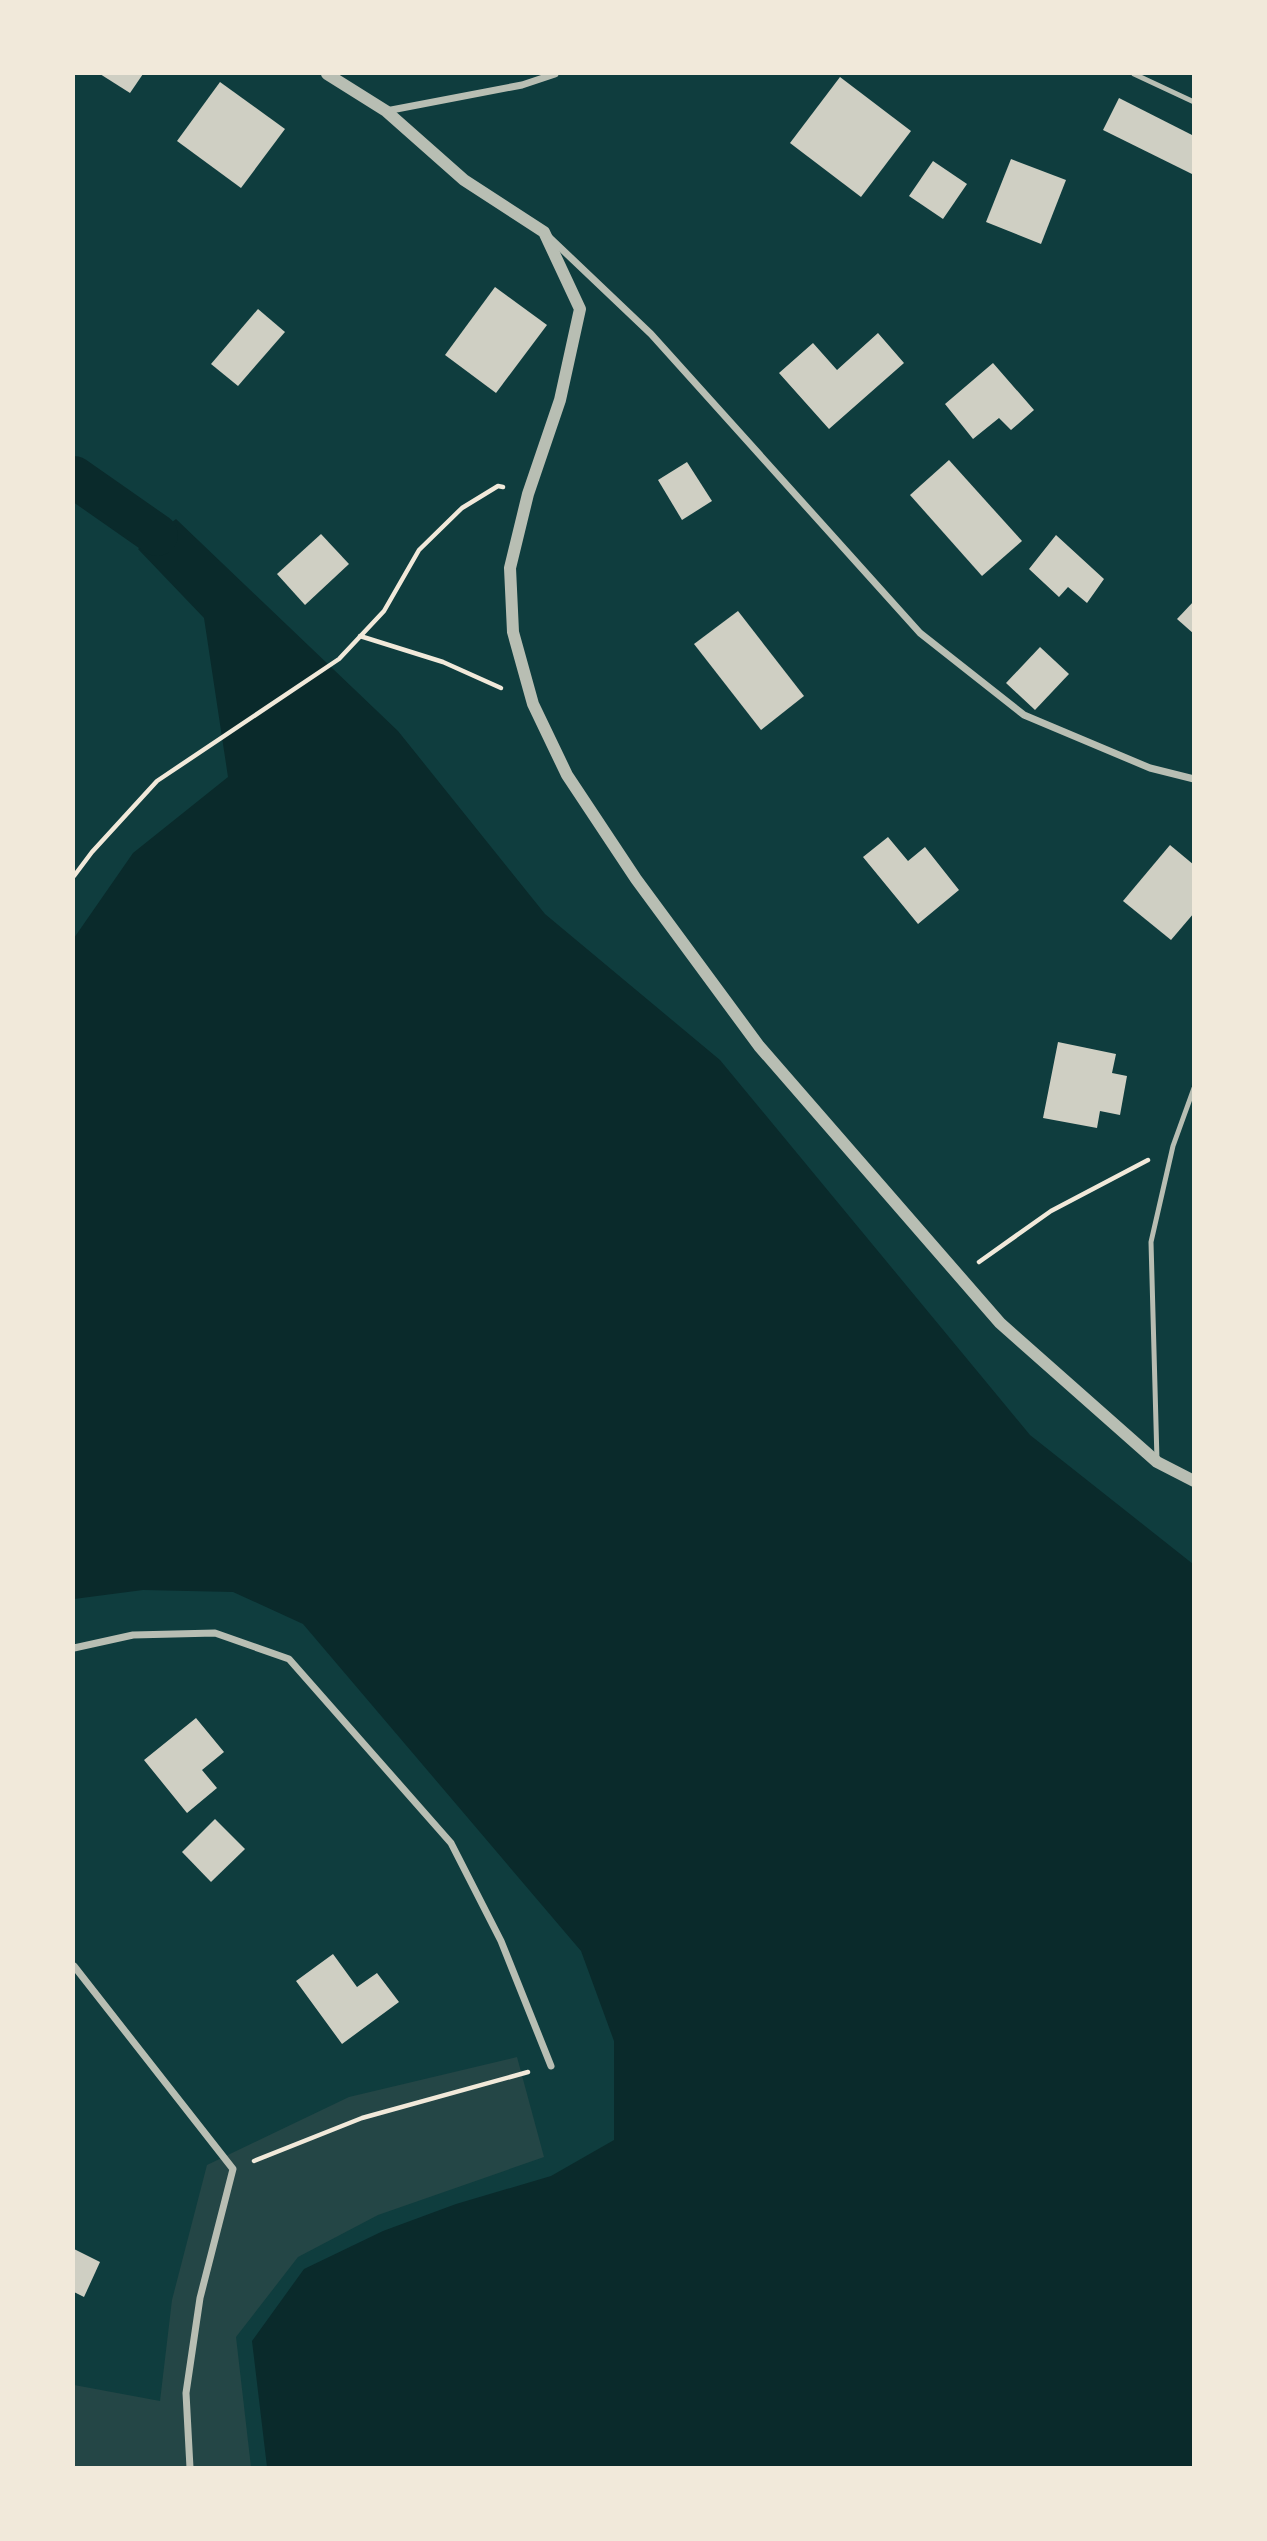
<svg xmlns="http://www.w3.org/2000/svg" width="1267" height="2541" font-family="Ubuntu,sans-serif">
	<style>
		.green { fill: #244646 }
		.water { fill: #0a2a2b }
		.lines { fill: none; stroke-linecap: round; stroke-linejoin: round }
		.canal { stroke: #0a2a2b; stroke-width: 42 }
		.building { fill: #cfcfc3 }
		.path { stroke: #f1e9da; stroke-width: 4.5 }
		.service { stroke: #b8beb3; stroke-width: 5 }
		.minor { stroke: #b8beb3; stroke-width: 7 }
		.tertiary { stroke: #b8beb3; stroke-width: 12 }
	</style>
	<rect width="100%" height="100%" fill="#0f3d3e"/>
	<polygon class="green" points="517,2057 544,2157 378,2215 298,2257 236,2337 251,2467 74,2467 74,2385 160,2401 172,2300 207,2165 349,2097"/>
	<polygon class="water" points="176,519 398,731 545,914 720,1060 1030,1435 1193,1564 1193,2467 267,2467 252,2341 304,2269 383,2231 456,2204 551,2176 614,2140 614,2041 581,1951 303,1624 233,1592 143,1590 74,1599 74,938 133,853 228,777 204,618 138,549"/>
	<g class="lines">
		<polyline class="canal" points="74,477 157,535"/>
	</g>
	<g class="building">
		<polygon points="100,74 143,74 130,93"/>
		<polygon points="840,77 911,131 861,197 790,143"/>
		<polygon points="220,82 285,129 241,188 177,141"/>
		<polygon points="1119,98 1194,136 1194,175 1103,130"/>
		<polygon points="1011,159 1066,180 1041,244 986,222"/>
		<polygon points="933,161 967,184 943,219 909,196"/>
		<polygon points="495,287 547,325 496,393 445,355"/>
		<polygon points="258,309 285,332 238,386 211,364"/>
		<polygon points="878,333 904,363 829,429 779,373 813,343 837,370"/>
		<polygon points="993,363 1034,410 1011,430 999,418 973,439 945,404"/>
		<polygon points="949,460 1022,541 982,576 910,495"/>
		<polygon points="687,462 712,501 682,520 658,480"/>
		<polygon points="321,534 349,564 305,605 277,574"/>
		<polygon points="1056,535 1104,579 1087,603 1068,587 1059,597 1029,569"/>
		<polygon points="1194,601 1194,634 1177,619"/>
		<polygon points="738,611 804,696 761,730 694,644"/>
		<polygon points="1040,647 1069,674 1035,710 1006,683"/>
		<polygon points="888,837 908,861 925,847 959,890 918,924 863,857"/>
		<polygon points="1170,845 1194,865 1194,913 1171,940 1123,901"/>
		<polygon points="1058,1042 1116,1054 1112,1073 1127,1076 1120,1115 1100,1111 1097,1128 1043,1118"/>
		<polygon points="196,1718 224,1752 202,1770 217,1788 187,1813 144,1760"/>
		<polygon points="215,1819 245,1849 211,1882 182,1852"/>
		<polygon points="333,1954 357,1987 377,1973 399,2002 342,2044 296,1981"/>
		<polygon points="74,2249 100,2262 84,2297 74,2292"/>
	</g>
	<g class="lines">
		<g class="path">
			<polyline points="360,636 443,662 501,688"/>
			<polyline points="74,876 92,852 157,781 339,659 384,611 419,550 462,508 498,486 503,487"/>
			<polyline points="979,1262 1051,1211 1148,1160"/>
			<polyline points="254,2161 362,2118 528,2072"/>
		</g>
		<g class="service">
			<polyline points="1134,74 1194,102"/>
			<polyline points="1157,1460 1151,1242 1173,1146 1194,1088"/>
		</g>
		<g class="minor">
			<polyline points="386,111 522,85 555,74"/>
			<polyline points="549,237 651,334 920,633 1024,715 1150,768 1194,779"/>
			<polyline points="74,1648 133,1635 215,1633 289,1659 451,1843 501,1941 551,2066"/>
			<polyline points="74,1966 233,2169 200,2298 186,2393 190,2468"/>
		</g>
		<polyline class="tertiary" points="327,74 386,111 464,180 544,232 580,309 560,400 528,494 510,568 513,632 533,704 567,775 636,879 759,1046 1000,1323 1157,1462 1194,1481"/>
	</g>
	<rect width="1267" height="2541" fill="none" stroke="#f1e9da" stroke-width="150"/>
</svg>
